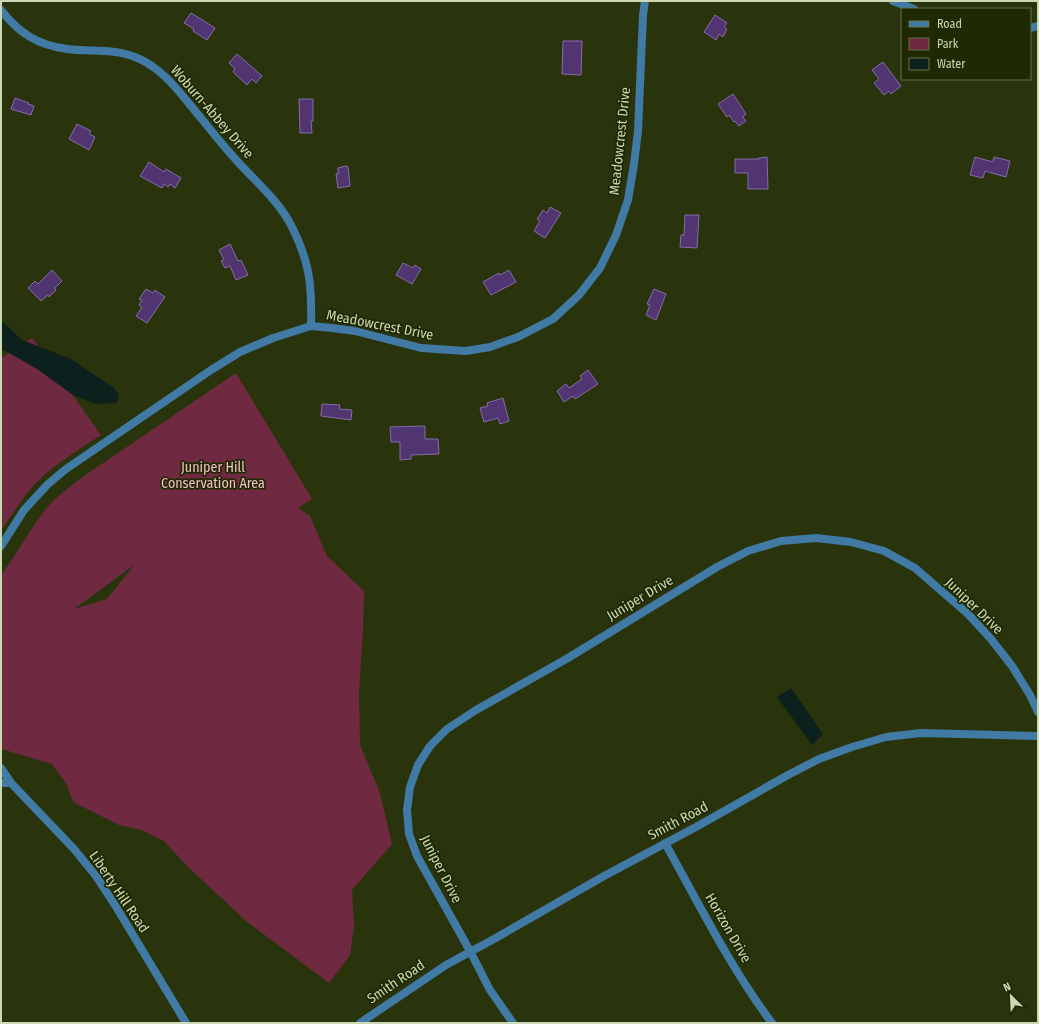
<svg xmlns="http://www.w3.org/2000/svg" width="1039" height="1024" font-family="'Fira Sans Condensed',sans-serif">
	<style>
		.green { fill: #6f2940; fill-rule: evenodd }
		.water { fill: #0c211e }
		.building { fill: #503571; stroke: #876bac }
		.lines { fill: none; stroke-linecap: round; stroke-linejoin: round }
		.minor { stroke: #407aa5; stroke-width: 8 }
		.tertiary { stroke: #407aa5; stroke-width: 8 }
		.labels { text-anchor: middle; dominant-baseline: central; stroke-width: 3.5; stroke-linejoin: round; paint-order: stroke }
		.street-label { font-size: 14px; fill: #ccd8b4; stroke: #202a02 }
		.park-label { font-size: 14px; fill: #f8becb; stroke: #202a02 }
	</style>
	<rect width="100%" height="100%" fill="#29340c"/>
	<g class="green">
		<path d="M32,338L101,435C80,449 56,463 37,482C23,497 12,514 1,531V358Z"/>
		<path d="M236,373L312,499L298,508L310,516L327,556L364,591L363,631L359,690L360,745L380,793L392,844L352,890L354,927L350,955L329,983L246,921L186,865L164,841L142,830L119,825L73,802L66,783L52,764L1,749V575C20,551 32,523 53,501C62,492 74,484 84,476ZM134,565L107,599L74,609Z"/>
	</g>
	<g class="water">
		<polygon points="1,320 22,340 71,359 114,388 119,394 117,403 96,404 73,395 37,369 6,351 1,350"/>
		<polygon points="791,688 823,734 812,745 777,697"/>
	</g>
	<g class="building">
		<polygon points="191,13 215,28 207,40 193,31 194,29 184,23"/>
		<polygon points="715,15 727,23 724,27 727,29 723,37 719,34 716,40 704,32"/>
		<polygon points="563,41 582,41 581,75 562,74"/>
		<polygon points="237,54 262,76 256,83 252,79 247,85 233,72 235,69 229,63"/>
		<polygon points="883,62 901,86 891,94 889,91 884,95 874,83 879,79 872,70"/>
		<polygon points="733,94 746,114 743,117 746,121 739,126 735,121 734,122 729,115 727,117 718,104"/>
		<polygon points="15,98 29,103 28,104 34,106 31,115 11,109"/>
		<polygon points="299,99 313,99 313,121 311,121 312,133 300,133"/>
		<polygon points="77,124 91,131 89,134 95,137 89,150 69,139"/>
		<polygon points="767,157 768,189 748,189 748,173 735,173 735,159 759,159 759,158"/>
		<polygon points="975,157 993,162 994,157 1010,161 1006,177 985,171 983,178 970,175"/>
		<polygon points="149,162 164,172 166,169 181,178 175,188 170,184 168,187 164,184 162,188 140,176"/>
		<polygon points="346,166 348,167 350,186 338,188 336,174 338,174 338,168"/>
		<polygon points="550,207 561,213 545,238 534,231 540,221 537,219 543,210 547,213"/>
		<polygon points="685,215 699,215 697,248 680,247 681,235 684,235"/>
		<polygon points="230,244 238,261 241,260 248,275 236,280 230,266 225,268 221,261 224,260 219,250"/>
		<polygon points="403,263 413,268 415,265 421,269 412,284 396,275"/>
		<polygon points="52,270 62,281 55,288 56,290 49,297 48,295 41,301 28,288 35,281 38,284"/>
		<polygon points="509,270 516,282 491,295 483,282 499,273 500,275"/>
		<polygon points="146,289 153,293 155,290 165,297 147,323 136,316 142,307 139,305 142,300 139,299"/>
		<polygon points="654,289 666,294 656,320 646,315 650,305 647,304"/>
		<polygon points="588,370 598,384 575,399 573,396 564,402 557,391 566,384 569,388 582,379 580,376"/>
		<polygon points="503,398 509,421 500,424 498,418 484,422 480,408 488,406 487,403"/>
		<polygon points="322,404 340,405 339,409 352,410 351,420 321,416"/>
		<polygon points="425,426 425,439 438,439 439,454 411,455 411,459 400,460 400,442 391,442 390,427"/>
	</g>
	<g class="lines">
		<g class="minor">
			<polyline points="893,1 914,9"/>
			<path d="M1,10C19,33 37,45 67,49C90,52 113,48 135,57C164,68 182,96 201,118C213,133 225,148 238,162C257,183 279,201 292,227C310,263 312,286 311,326"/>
			<polyline points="1030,28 1038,26"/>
			<polyline points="1,546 24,510 48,484 66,469 211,370 240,352 273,338 311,326 332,328 355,331 421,348 466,351 490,347 518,337 553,319 579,295 600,268 616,235 628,200 634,164 638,131 643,15 645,1"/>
			<polyline points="1,783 11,783"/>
			<path d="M665,843C699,904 730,967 772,1023"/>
			<polyline points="360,1023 446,965 494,939 604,876 696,827 788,775 819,759 852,747 886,737 921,733 1038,736"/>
			<polyline points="513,1023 490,990 470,951 417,856 409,834 407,810 410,787 418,765 430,746 447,729 476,710 568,658 717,567 748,551 781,541 816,538 851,542 884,551 915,568 968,614 991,639 1012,666 1030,695 1038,712"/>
		</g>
		<polyline class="tertiary" points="1,768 11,783 74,849 96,876 115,905 186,1023"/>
	</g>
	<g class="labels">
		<g class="street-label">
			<text transform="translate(212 112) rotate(49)">Woburn-Abbey Drive</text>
			<text transform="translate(620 141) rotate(-84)">Meadowcrest Drive</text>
			<text transform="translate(380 325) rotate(11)">Meadowcrest Drive</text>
			<text transform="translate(640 598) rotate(-31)">Juniper Drive</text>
			<text transform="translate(974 606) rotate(44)">Juniper Drive</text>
			<text transform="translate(678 821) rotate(-28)">Smith Road</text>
			<text transform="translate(441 869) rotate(63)">Juniper Drive</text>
			<text transform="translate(119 892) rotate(56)">Liberty Hill Road</text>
			<text transform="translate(728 928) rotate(60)">Horizon Drive</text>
			<text transform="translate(396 982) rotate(-34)">Smith Road</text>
		</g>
		<g class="park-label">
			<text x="213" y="467">Juniper Hill<tspan x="213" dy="16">Conservation Area</tspan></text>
		</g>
	</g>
	<rect width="1039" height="1024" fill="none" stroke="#ccd8b4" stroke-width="4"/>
	<rect x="901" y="8" width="130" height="72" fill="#202a02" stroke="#657049"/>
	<rect x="909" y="21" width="20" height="6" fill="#407aa5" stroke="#657049"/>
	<text x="937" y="28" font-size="12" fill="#ccd8b4">Road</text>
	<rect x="909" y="38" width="20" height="12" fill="#6f2940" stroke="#657049"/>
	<text x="937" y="48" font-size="12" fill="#ccd8b4">Park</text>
	<rect x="909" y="58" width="20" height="12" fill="#0c211e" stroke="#657049"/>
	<text x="937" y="68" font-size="12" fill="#ccd8b4">Water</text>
	<g transform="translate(1011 996) rotate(336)" stroke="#202a02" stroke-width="3" paint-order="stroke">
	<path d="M0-3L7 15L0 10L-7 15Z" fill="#ccd8b4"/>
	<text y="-6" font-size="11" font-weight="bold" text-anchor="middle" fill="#ccd8b4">N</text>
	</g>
</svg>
